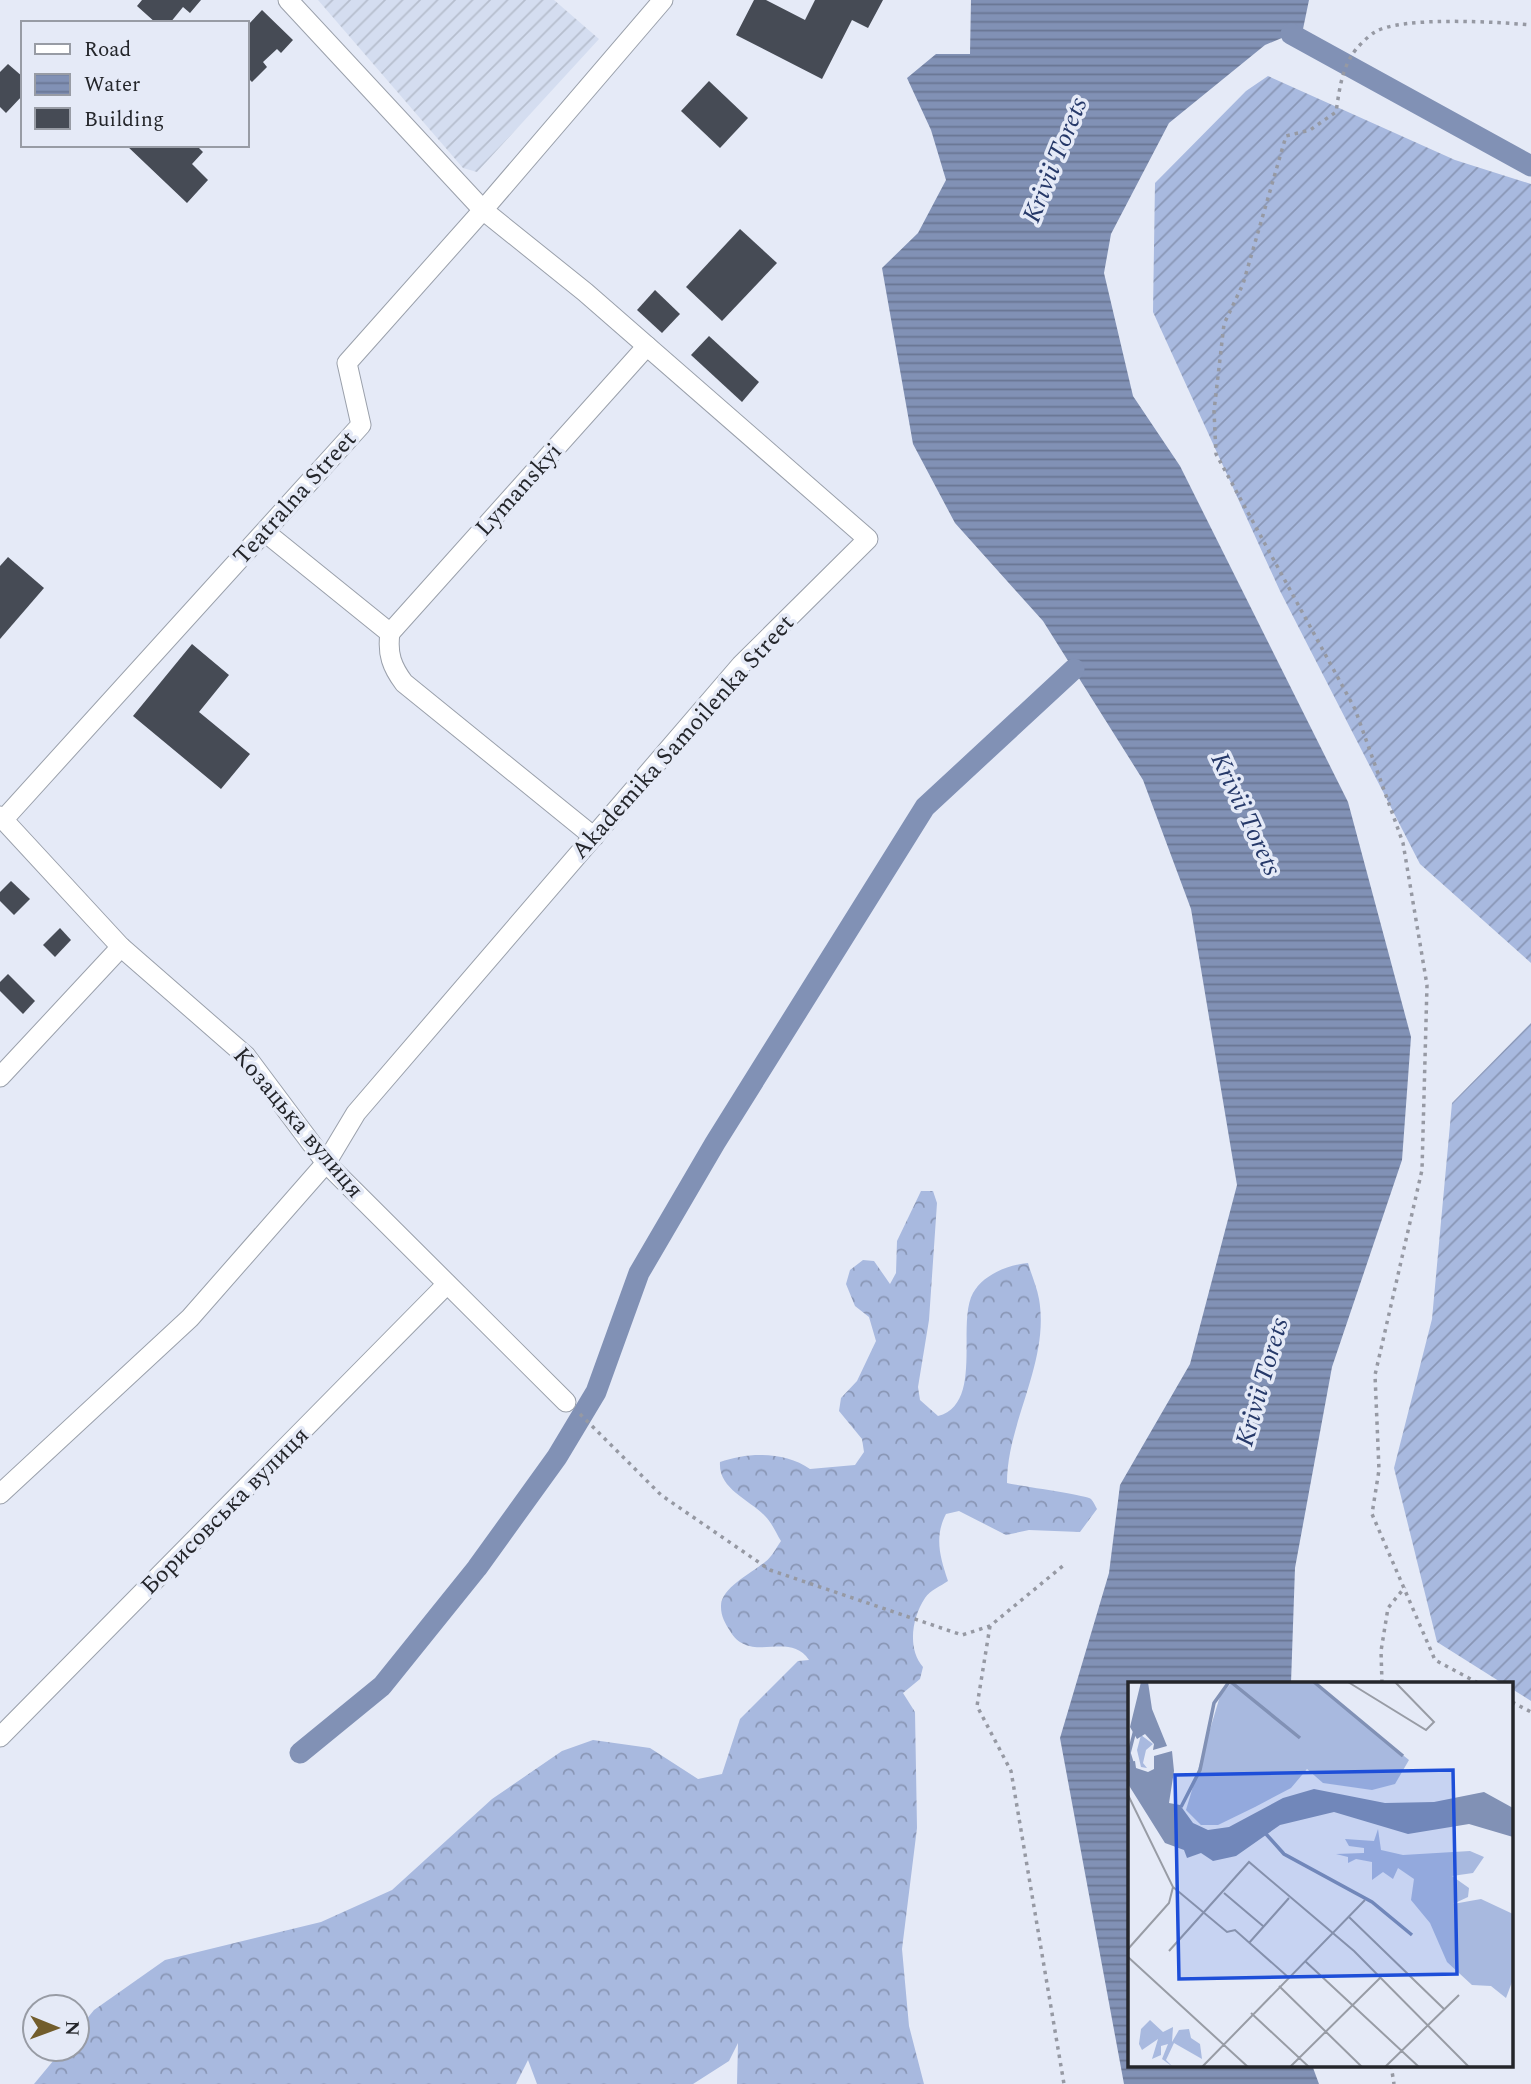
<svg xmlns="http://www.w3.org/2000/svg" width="1531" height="2084" font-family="Spectral,serif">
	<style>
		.industrial { fill: url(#industrial-furrows) }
		.forest { fill: url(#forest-crowns) }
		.garden { fill: url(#garden-furrows) }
		.water { fill: url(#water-rules) }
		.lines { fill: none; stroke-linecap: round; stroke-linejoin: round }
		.canal { stroke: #8191b5; stroke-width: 21 }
		.building { fill: #464b55 }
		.minor-casing { stroke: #9aa0ab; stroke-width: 21 }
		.path { stroke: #9699a3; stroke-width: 3.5; stroke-dasharray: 3.5 5; stroke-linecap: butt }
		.minor { stroke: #fff; stroke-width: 19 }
		.labels { text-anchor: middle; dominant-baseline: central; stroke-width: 7; stroke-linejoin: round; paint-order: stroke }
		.street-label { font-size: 24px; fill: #24262b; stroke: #e5eaf7 }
		.water-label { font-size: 26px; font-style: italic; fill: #263969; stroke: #e5eaf7 }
		.inset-river { fill: none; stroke: #8191b5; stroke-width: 3.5 }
		.inset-road { fill: none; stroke: #989ca5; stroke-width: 2 }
		.view { fill: #1d4ed8; fill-opacity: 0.15; stroke: #1d4ed8; stroke-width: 3.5 }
		.inset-edge { fill: none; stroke: #24262b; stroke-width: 3.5 }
	</style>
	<defs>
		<pattern id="industrial-furrows" width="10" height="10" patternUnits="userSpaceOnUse" patternTransform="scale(1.75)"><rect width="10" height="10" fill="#d4ddf0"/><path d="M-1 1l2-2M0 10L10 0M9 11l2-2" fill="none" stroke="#b6bece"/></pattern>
		<pattern id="forest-crowns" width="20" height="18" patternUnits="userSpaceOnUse" patternTransform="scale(1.75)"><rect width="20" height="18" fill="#a8b9df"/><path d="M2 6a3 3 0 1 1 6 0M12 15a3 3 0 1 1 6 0" fill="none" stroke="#8996b5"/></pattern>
		<pattern id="garden-furrows" width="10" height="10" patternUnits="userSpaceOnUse" patternTransform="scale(1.75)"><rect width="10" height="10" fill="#a8b9df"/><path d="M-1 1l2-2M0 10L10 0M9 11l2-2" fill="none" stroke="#8996b5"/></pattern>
		<pattern id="water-rules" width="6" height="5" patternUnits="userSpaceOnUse" patternTransform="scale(1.75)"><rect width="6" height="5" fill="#8191b5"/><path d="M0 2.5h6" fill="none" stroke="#697693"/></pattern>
	</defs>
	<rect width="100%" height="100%" fill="#e5eaf7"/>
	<polygon class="industrial" points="318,0 554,0 599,39 477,172 463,168"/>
	<path class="forest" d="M921,1191H933L937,1203L929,1320L918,1387L920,1400L938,1416C984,1404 956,1324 973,1293C984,1274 1008,1265 1028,1263C1031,1274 1037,1287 1039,1299C1050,1362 1007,1422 1007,1483C1020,1486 1087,1495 1091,1499C1094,1502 1095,1506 1097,1509L1080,1532L1029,1530L1006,1535L959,1511L946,1514C934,1537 940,1557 948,1581C941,1586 930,1590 925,1598C912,1617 907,1649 923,1667L920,1679L903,1693L915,1712L917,1828L902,1949L909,2026L924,2084H737L738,2043L729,2061L693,2084H537L528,2060L516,2084H34L63,2049H77V2031L94,2010L165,1960L321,1922L392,1890L492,1799L562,1751L593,1740L650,1748L698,1779L722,1774L740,1719L798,1661L809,1660C789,1630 750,1665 730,1631C725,1623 721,1616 721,1607C720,1588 752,1573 765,1562C772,1557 776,1548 781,1541C776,1533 772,1523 765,1516C749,1499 718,1489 720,1462C747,1452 785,1451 810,1469L855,1465L864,1452L862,1439L839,1411L841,1398L857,1381L876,1341L869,1317L855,1306L846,1284L850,1270L863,1260L874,1261L890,1284L896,1273L897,1241Z"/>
	<g class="garden">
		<polygon points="1268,76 1455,160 1531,184 1531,963 1420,864 1280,591 1153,312 1155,183 1246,91"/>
		<polygon points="1531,1023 1531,1701 1512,1689 1512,1683 1502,1683 1437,1642 1394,1468 1432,1319 1452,1103"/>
	</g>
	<polygon class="water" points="971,0 1309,0 1303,29 1265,45 1169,123 1111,234 1104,273 1133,396 1180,466 1348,802 1411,1037 1402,1160 1332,1367 1295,1568 1291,1683 1130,1683 1130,2065 1312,2065 1319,2084 1124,2084 1060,1738 1109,1573 1120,1485 1190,1364 1237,1185 1191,909 1143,780 1043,621 955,523 913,444 882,268 918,233 946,180 931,130 907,78 936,54 970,54"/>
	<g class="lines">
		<g class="canal">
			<polyline points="1291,34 1531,166"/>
			<polyline points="300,1753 382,1686 477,1568 557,1457 596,1392 639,1273 715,1143 925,807 1074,669"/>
		</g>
	</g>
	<g class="building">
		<polygon points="142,0 201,0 190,13 183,7 170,23 156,23 137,6"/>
		<polygon points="754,0 766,0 805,20 815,0 883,0 868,28 852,20 822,79 736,35"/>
		<polygon points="262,10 293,40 281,53 277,49 263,62 267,67 252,82 247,77 247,26"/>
		<polygon points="8,64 23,77 23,95 6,113 0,107 0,72"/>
		<polygon points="709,81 748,118 720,148 681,111"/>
		<polygon points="126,145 196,145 203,152 192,164 208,180 187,203"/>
		<polygon points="740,229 777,263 722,321 686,287"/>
		<polygon points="655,290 680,314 662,333 637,310"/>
		<polygon points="709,336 759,382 742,402 691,355"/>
		<polygon points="8,557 44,588 0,639 0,566"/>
		<polygon points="192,644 229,675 199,712 250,754 221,789 133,716"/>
		<polygon points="11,881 30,899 14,915 0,901 0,892"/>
		<polygon points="60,928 71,940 55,957 43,945"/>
		<polygon points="8,974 35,1001 23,1014 0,991 0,982"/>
	</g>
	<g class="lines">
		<defs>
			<g id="minor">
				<path d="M265,532L390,633C387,654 392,667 404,683L594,837"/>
				<polyline points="390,633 647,346"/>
				<polyline points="0,816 121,947 246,1056 326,1163 566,1402"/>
				<polyline points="3,820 361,425 347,363 483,210 663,0"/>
				<polyline points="0,1077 121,947"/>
				<polyline points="0,1494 190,1318 326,1163 356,1113 741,665 868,539 585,292 483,210 288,0"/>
				<polyline points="0,1737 447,1284"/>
			</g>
		</defs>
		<use href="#minor" class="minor-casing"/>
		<g class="path">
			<polyline points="580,1414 661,1495 770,1570 962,1635 990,1626 1064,1565"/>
			<polyline points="990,1626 977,1706 1011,1771 1064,2084"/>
			<polyline points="1382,1683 1381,1651 1388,1608 1405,1587"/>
			<path d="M1478,1683L1435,1660L1372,1514L1379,1470L1375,1375L1422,1170L1427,985L1403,843L1355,709L1216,454L1214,411L1224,324L1243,284L1286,136L1310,130L1336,112C1339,93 1341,72 1352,55C1356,48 1368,36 1375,32C1401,16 1499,22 1531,25"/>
			<polyline points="1512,1702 1531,1712"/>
			<polyline points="1391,2065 1394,2084"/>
		</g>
		<use href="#minor" class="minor"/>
	</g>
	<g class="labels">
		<g class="street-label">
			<text transform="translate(519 490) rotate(-48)">Lymanskyi</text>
			<text transform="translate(295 498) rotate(-48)">Teatralna Street</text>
			<text transform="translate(683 737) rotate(-48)">Akademika Samoilenka Street</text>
			<text transform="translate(298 1123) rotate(50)">Козацька вулиця</text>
			<text transform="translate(225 1511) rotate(-45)">Борисовська вулиця</text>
		</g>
		<g class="water-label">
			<text transform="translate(1055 160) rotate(-68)">Krivii Torets</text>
			<text transform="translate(1246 814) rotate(65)">Krivii Torets</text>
			<text transform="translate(1262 1382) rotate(-74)">Krivii Torets</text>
		</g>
	</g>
	<g transform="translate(1128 1682)">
		<rect width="385" height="385" fill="#e5eaf7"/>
		<path d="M13,53L25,62L18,68L15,81L19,86L13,85L9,68ZM250,147L253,168L275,173L342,169L356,175L345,191L324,194L341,206L340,215L325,222L353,217L385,232L384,300L378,316L363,304L344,303L319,280L302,241L283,218L286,197L270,186L265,197L255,190L244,198V180L228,177L220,181V175L208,172L236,171V166L221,164L217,157L246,159ZM22,338L35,350L45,345L44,360L51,348L61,347L63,356L72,362L74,377L46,361L38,378L45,385L34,377L40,362L33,364V373L24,377L30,357L14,368L11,362L13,347Z" fill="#a8b9df"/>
		<path d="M104,0H184L281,78L267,102L244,108L195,101L179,87L163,106L127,125L90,143H73L58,128L92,14Z" fill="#a8b9df"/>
		<path d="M13,0H20L24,27L39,64L25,68L26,62L17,52L9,57L2,45ZM44,69L46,89L41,121L52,123L65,141L80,148L101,145L155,116L186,107L257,121L306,120L356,110L385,126V155L341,142L280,152L206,130L152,143L108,174L85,179L73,171L59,176L56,168L37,161L0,102V80L7,79L8,86L20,90L26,87V74Z" fill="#8191b5"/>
		<path class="inset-river" d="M103,0L172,56M186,0L275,74M5,84L1,71L7,48M53,125L72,88L86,21L101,0M138,152L156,172L244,220L284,253"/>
		<path class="inset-road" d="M220,0L298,48L306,40L267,0M0,113L45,205L41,221L0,267M45,205L99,250L107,248L160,295M96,211L135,244M221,235L316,327M121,261L161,216M41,269L121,180L226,269L341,385M0,275L120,385M177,279L291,385M151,304L234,385M123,331L181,385M74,385L237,218M162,385L252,296M257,385L331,313"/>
		<path class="view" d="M325,88L329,292L51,297L47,93Z"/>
		<rect width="385" height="385" class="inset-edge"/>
	</g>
	<rect x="21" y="21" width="228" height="126" fill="#e5eaf7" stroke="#989ca5" stroke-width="2"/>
	<rect x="35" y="44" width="35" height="10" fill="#ffffff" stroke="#989ca5" stroke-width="2"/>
	<text x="84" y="56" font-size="21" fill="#24262b">Road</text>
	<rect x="35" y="74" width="35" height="21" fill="url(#water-rules)" stroke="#989ca5" stroke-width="2"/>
	<text x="84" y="91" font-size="21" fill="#24262b">Water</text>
	<rect x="35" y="108" width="35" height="21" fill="#464b55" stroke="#989ca5" stroke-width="2"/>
	<text x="84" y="126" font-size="21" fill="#24262b">Building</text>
	<g transform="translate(56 2028) rotate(91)"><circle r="33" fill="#e5eaf7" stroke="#989ca5" stroke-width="2"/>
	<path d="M0-5L12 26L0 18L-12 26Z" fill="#725d2c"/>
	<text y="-10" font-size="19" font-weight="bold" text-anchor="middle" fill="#24262b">N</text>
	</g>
</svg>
